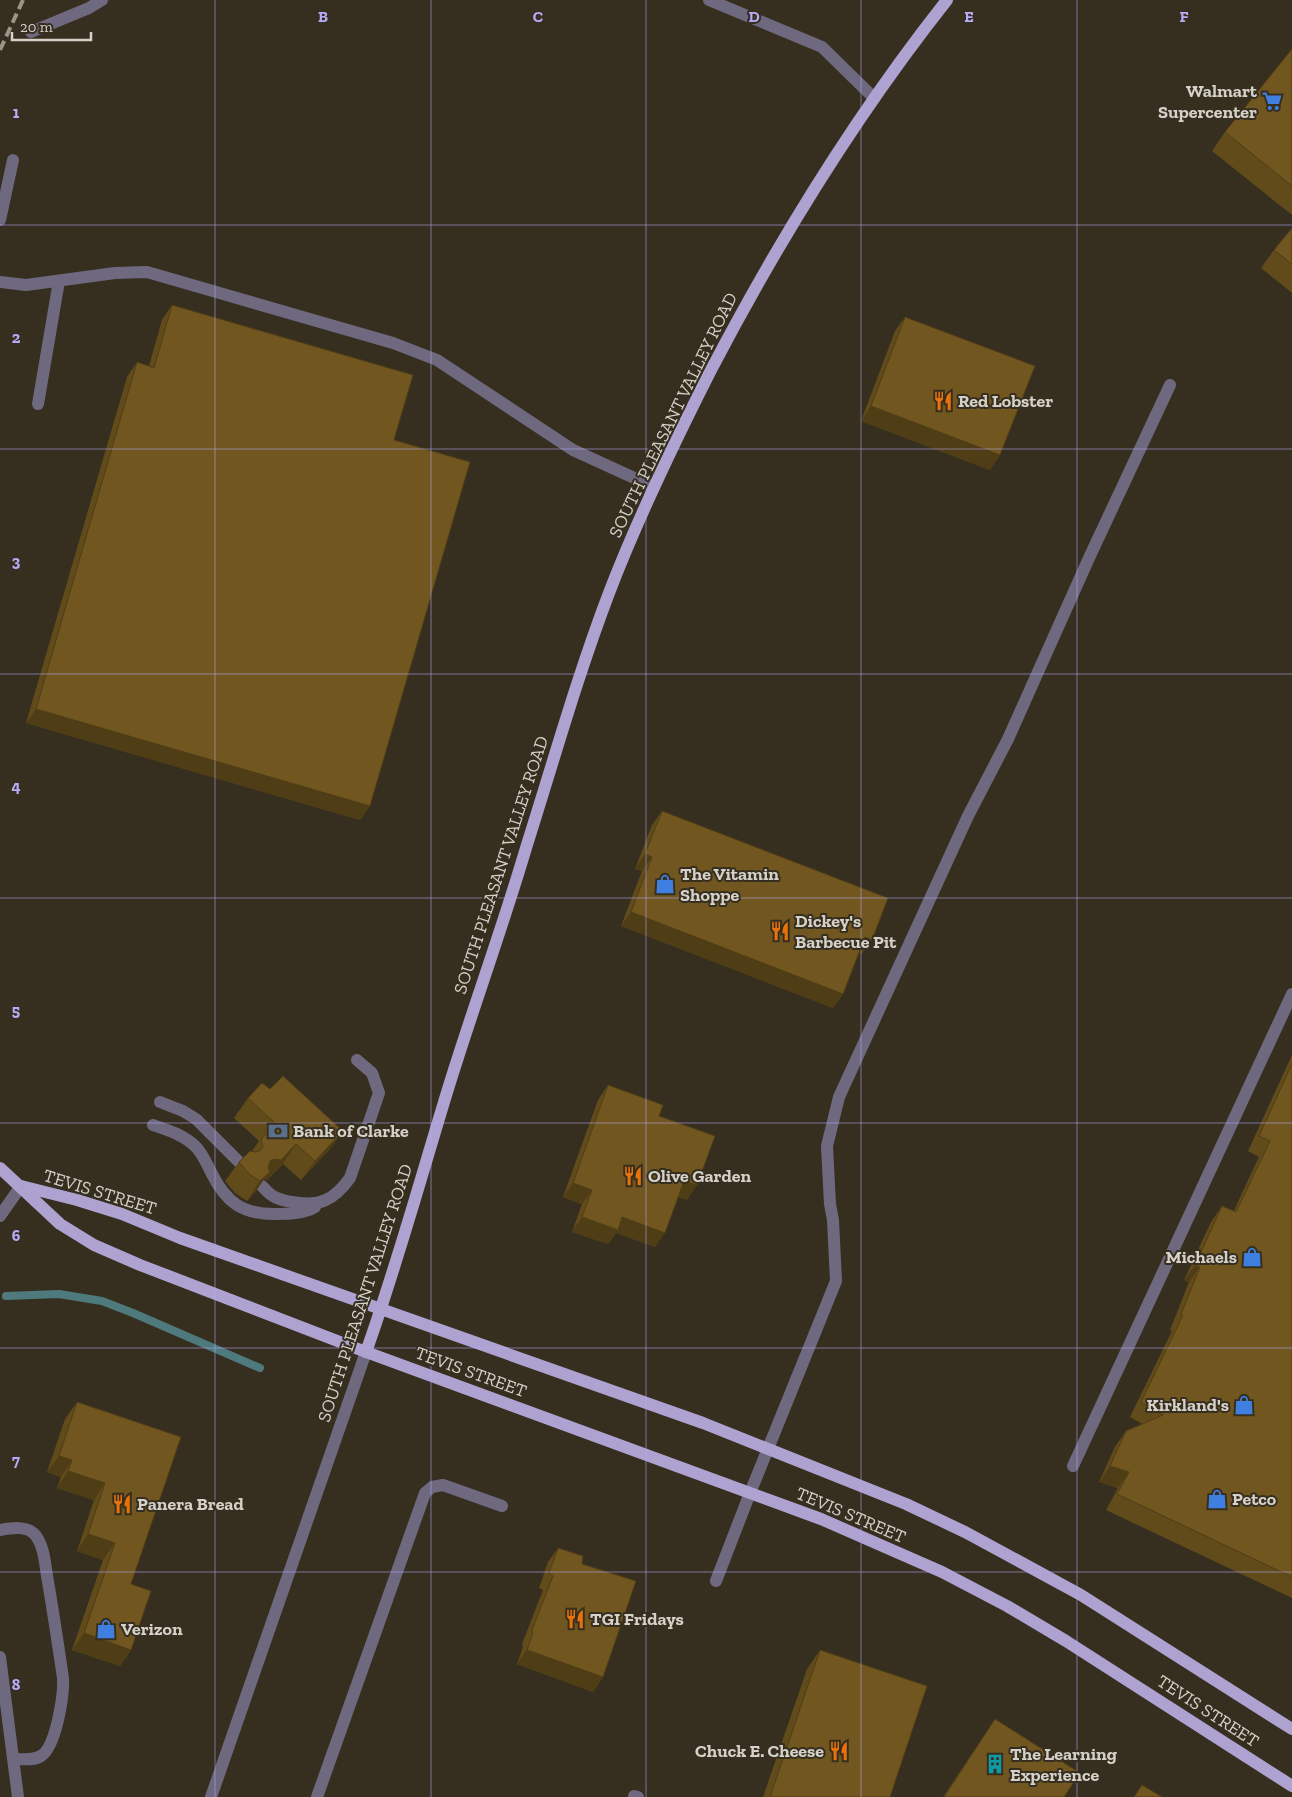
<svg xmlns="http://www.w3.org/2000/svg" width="1292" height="1797" font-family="'Zilla Slab',serif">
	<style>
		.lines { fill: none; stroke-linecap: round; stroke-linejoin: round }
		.stream { stroke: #4e7a7e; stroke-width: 8 }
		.minor { stroke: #6f6980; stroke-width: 12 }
		.major { stroke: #aea2d1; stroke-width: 12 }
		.rail { stroke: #9a9589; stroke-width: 4; stroke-dasharray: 10 5; stroke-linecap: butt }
		.wall { fill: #614b1b }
		.shaded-wall { fill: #4f3d16 }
		.building { fill: #71571f; stroke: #4f3d16 }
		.grid { fill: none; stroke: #b7abf8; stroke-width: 1; stroke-opacity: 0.55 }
		.labels { text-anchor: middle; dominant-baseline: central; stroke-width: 4; stroke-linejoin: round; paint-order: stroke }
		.poi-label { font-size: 18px; font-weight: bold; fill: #d5d1c8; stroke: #362f20; text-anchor: start }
		.street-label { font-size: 18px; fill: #d5d1c8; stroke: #362f20 }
		.grid-label { font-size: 16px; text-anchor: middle; font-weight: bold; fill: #b7abf8; stroke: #362f20; stroke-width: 4; stroke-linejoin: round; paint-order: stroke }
	</style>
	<rect width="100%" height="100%" fill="#362f20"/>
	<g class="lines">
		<polyline class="stream" points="6,1296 59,1294 102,1301 133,1313 260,1368"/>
		<g class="minor">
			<polyline points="709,0 822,47 874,98"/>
			<polyline points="31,32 89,8 102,0"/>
			<polyline points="0,220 13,160"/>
			<polyline points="0,282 26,285 115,273 147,272 393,343 437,360 573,450 654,487"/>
			<polyline points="38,404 59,281"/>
			<polyline points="160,1102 183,1111 196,1119 241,1164"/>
			<path d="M153,1125C168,1130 184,1135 196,1147C203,1154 207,1165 212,1174C226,1202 242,1214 274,1214C288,1214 303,1214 315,1207"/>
			<path d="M262,1186C265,1189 269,1194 273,1196C279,1200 287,1201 292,1202C320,1207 334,1200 350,1178L379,1093L372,1073L357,1060"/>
			<polyline points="0,1216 21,1186"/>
			<polyline points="1073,1466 1292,994"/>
			<path d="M0,1530C11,1528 28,1525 36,1536C44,1547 45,1563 47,1576C53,1610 58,1644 63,1678C64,1695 56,1747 41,1756C33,1761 22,1759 14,1759"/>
			<polyline points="716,1581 750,1493 836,1281 833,1220 830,1204 827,1146 839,1097 968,816 1008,739 1089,558 1170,385"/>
			<polyline points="0,1657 18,1797"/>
			<polyline points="211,1797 366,1352"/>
			<polyline points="317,1797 425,1493 432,1487 443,1485 502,1506"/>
			<polyline points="634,1797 634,1796 638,1797"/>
		</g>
		<g class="major">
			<polyline points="0,1168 60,1224 94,1245 140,1265 366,1352 821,1519 942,1572 1007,1606 1066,1641 1292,1786"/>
			<polyline points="21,1186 77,1200 122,1214 180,1238 703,1423 906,1504 965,1532 1081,1595 1292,1729"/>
			<path d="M366,1352C397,1265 421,1177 448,1089C473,1008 502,929 526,848C553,763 577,677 609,593C638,517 674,443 711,370C779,240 856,115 947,0"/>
		</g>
		<polyline class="rail" points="0,50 23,0"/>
	</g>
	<g class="wall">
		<polygon points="1292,49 1292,215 1212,151 1225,132"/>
		<polygon points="1292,228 1292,293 1261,268 1274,250"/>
		<polygon points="172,305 394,440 370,806 360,820 26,723 127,377 137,362 149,366 162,320"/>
		<polygon points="905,317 1000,455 990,470 861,421 895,331"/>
		<polygon points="662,811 862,954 859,953 843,994 833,1008 621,926 642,871 635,869 652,825"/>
		<polygon points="1292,1055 1292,1598 1106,1510 1118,1488 1099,1482 1115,1447 1126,1431 1142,1424 1130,1417 1172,1331 1170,1330 1189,1282 1184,1280 1211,1222 1222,1206 1234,1211 1242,1193 1259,1157 1248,1151"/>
		<polygon points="608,1085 659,1116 687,1200 678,1197 655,1247 616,1233 608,1244 572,1232 582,1204 563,1197 598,1100"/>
		<polygon points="270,1089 343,1131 329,1150 301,1180 283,1164 267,1180 264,1179 256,1191 247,1201 235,1193 225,1181 239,1162 252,1151 259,1141 234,1118 248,1098"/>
		<polygon points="77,1402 181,1437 131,1584 131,1650 120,1666 72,1650 103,1560 77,1551 94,1500 57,1488 61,1477 47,1472 65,1419"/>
		<polygon points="558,1548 582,1564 603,1677 593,1692 517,1664 523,1647 522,1644 543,1590 539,1588 548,1562"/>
		<polygon points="820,1650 890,1797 763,1797 807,1669"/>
		<polygon points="995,1719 1064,1797 943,1797"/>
	</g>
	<g class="shaded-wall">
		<polygon points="871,406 1000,455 990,470 861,421"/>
		<polygon points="36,709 370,806 360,820 26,723"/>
		<polygon points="645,854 652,857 642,871 635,869"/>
		<polygon points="631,912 843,994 833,1008 621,926"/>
		<polygon points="865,937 872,940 862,954 855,952"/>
		<polygon points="343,1131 329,1150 301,1180 315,1161"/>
		<polygon points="296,1144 283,1164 267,1180 264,1179 256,1191 247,1201 260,1181 270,1161"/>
		<polygon points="684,1181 697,1185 687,1200 674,1195"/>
		<polygon points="573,1183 592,1190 582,1204 563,1197"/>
		<polygon points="582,1217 622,1217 665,1233 655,1247 616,1233 608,1244 572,1232"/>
		<polygon points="1195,1265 1200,1267 1189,1282 1184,1280"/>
		<polygon points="59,1456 72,1460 61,1477 47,1472"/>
		<polygon points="1110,1466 1129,1472 1118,1488 1099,1482"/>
		<polygon points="68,1471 105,1483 94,1500 57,1488"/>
		<polygon points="88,1534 115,1543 103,1560 77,1551"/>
		<polygon points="84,1633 131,1650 120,1666 72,1650"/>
		<polygon points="527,1650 603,1677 593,1692 517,1664"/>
	</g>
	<g class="building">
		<polygon points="1292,49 1292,186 1225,132"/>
		<polygon points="1292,228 1292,264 1274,250"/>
		<polygon points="172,305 413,375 394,440 470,462 370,806 36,709 137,362 154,368"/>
		<polygon points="905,317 1035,366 1000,455 871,406"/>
		<polygon points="662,811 888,898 872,940 865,937 843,994 631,912 652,857 645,854"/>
		<polygon points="1292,1064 1292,1577 1117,1494 1129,1472 1110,1466 1126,1431 1163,1415 1141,1402 1183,1315 1181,1314 1200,1267 1195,1265 1222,1206 1236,1212 1270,1141 1259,1136"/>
		<polygon points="283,1076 343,1131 315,1161 296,1144 281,1160 274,1159 270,1161 268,1168 270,1172 260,1181 249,1174 239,1162 250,1151 256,1152 261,1150 263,1146 261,1139 276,1124 248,1098 262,1083 270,1089"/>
		<polygon points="608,1085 663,1105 659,1116 715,1136 697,1185 684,1181 665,1233 622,1217 618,1230 582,1217 592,1190 573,1183"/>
		<polygon points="77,1402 181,1437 131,1584 151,1591 131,1650 84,1633 115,1543 88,1534 105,1483 68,1471 72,1460 59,1456"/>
		<polygon points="558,1548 583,1556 582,1564 636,1581 603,1677 527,1650 533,1633 532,1630 553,1576 549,1573"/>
		<polygon points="820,1650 927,1686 890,1797 770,1797"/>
		<polygon points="995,1719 1080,1773 1064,1797 944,1797"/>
		<polygon points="1142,1785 1162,1797 1134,1797"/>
	</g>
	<path class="grid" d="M215,0V1797M431,0V1797M646,0V1797M861,0V1797M1077,0V1797M0,225H1292M0,449H1292M0,674H1292M0,898H1292M0,1123H1292M0,1348H1292M0,1572H1292"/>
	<defs>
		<symbol id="supermarket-bare" viewBox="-9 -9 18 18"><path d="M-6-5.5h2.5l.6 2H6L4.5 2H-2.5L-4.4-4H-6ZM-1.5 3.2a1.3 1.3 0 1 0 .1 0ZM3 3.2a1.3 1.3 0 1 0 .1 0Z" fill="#3f7fe0" stroke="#362f20" stroke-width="2.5" paint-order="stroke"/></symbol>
		<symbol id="restaurant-bare" viewBox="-9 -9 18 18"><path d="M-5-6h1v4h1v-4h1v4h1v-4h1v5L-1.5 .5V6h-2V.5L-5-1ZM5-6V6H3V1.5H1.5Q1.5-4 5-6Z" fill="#e8710a" stroke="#362f20" stroke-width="2.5" paint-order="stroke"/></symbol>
		<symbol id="shop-bare" viewBox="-9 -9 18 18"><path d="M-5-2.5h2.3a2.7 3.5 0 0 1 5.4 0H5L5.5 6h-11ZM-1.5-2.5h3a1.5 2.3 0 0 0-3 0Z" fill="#3f7fe0" stroke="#362f20" stroke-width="2.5" paint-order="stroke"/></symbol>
		<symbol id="bank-bare" viewBox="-9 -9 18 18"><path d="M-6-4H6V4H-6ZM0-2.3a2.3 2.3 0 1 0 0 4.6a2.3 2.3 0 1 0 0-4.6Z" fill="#5c6f8a" stroke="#362f20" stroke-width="2.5" paint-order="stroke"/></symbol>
		<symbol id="building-bare" viewBox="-9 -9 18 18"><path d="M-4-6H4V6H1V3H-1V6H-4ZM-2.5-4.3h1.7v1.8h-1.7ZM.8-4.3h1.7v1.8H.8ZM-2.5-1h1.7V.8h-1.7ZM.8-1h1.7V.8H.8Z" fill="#0f9aa8" stroke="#362f20" stroke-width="2.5" paint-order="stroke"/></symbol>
	</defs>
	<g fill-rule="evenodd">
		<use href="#supermarket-bare" x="1258" y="87" width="28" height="28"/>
		<use href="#restaurant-bare" x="929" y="387" width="28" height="28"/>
		<use href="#shop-bare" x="651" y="870" width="28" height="28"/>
		<use href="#restaurant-bare" x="766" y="917" width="28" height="28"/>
		<use href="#bank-bare" x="264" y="1117" width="28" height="28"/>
		<use href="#restaurant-bare" x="619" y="1162" width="28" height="28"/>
		<use href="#shop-bare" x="1238" y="1243" width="28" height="28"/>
		<use href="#shop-bare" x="1230" y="1391" width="28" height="28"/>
		<use href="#shop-bare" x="1203" y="1485" width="28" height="28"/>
		<use href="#restaurant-bare" x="108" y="1490" width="28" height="28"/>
		<use href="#restaurant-bare" x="561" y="1605" width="28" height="28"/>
		<use href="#shop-bare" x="92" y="1615" width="28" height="28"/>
		<use href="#restaurant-bare" x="825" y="1737" width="28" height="28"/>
		<use href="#building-bare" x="981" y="1750" width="28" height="28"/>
	</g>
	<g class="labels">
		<g class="poi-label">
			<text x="1257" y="91" text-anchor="end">Walmart<tspan x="1257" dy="21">Supercenter</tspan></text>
			<text x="958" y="401">Red Lobster</text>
			<text x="680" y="874">The Vitamin<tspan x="680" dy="21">Shoppe</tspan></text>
			<text x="795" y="921">Dickey's<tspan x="795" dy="21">Barbecue Pit</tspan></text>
			<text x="293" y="1131">Bank of Clarke</text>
			<text x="648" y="1176">Olive Garden</text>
			<text x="1237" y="1257" text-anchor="end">Michaels</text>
			<text x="1229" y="1405" text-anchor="end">Kirkland's</text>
			<text x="1232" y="1499">Petco</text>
			<text x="137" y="1504">Panera Bread</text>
			<text x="590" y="1619">TGI Fridays</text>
			<text x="121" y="1629">Verizon</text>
			<text x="824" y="1751" text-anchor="end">Chuck E. Cheese</text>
			<text x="1010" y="1754">The Learning<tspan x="1010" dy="21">Experience</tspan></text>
		</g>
		<g class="street-label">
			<text transform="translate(673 415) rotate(-64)">SOUTH PLEASANT VALLEY ROAD</text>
			<text transform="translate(501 865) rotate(-72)">SOUTH PLEASANT VALLEY ROAD</text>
			<text transform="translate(100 1192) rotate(17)">TEVIS STREET</text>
			<text transform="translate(365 1293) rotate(-72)">SOUTH PLEASANT VALLEY ROAD</text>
			<text transform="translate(471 1372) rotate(20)">TEVIS STREET</text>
			<text transform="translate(851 1515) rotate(23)">TEVIS STREET</text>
			<text transform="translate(1208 1711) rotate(33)">TEVIS STREET</text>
		</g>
	</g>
	<g class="grid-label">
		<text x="323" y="22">B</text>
		<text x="538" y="22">C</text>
		<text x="754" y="22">D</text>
		<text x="969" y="22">E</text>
		<text x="1184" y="22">F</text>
		<text x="16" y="118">1</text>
		<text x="16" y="343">2</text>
		<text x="16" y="567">3</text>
		<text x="16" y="792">4</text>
		<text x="16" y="1016">5</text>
		<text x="16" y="1241">6</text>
		<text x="16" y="1466">7</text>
		<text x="16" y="1690">8</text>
	</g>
	<path d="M12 32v8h79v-8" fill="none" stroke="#d5d1c8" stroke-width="2.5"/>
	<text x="20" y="32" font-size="15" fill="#d5d1c8" stroke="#362f20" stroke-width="4" paint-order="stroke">20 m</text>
</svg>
